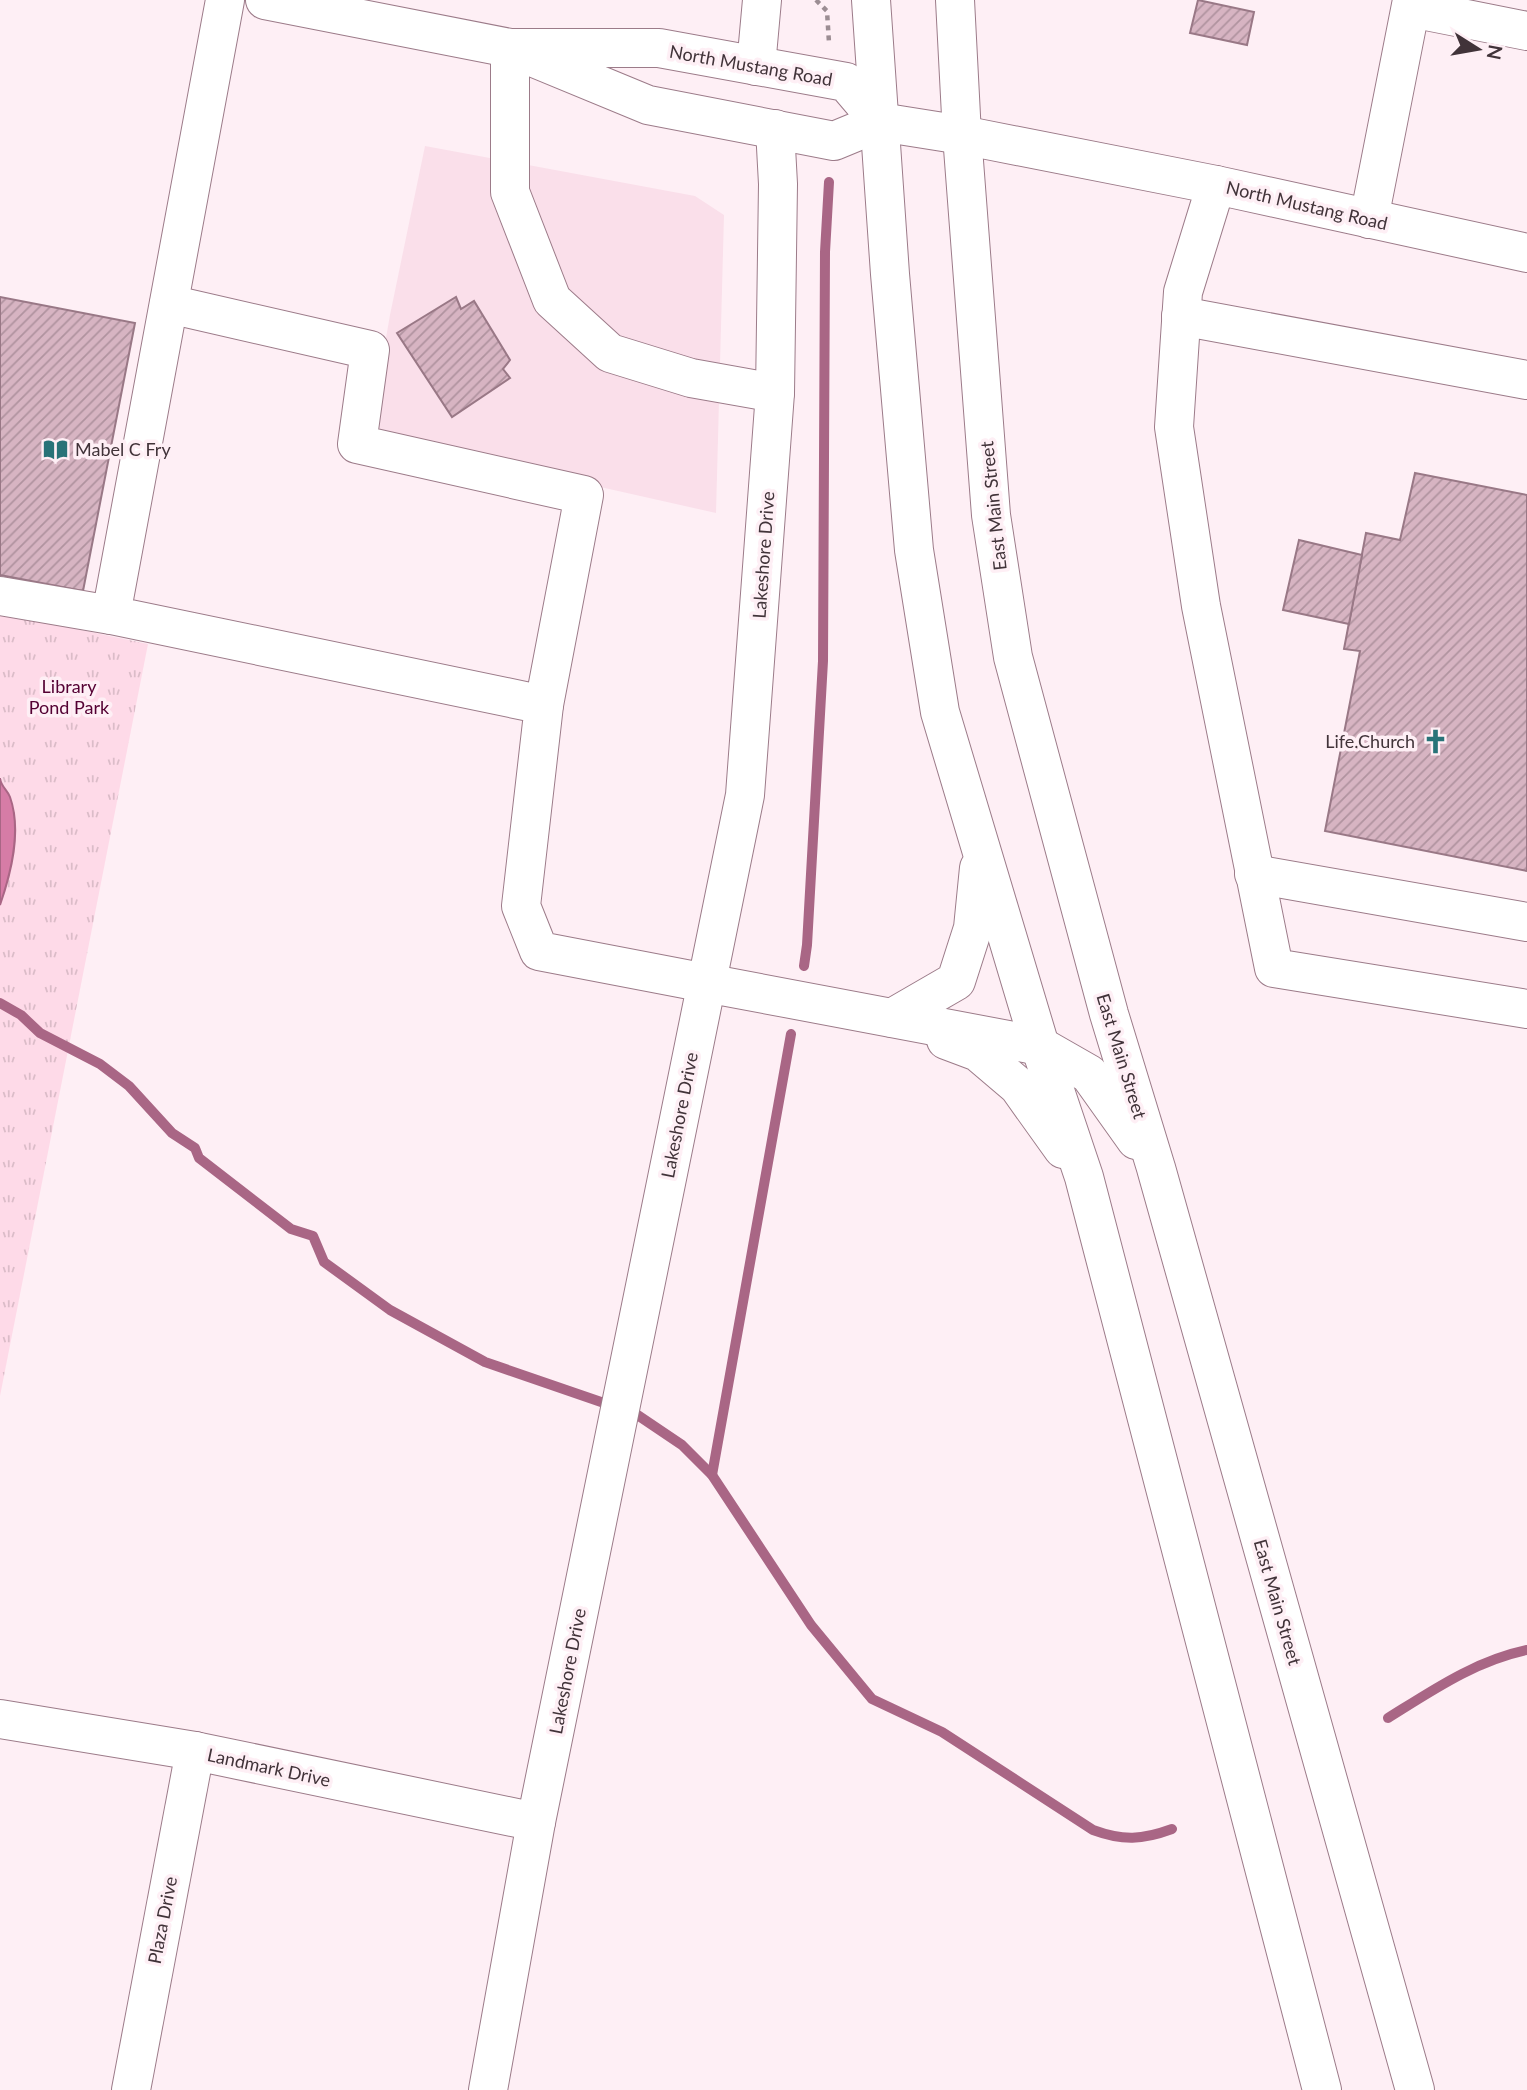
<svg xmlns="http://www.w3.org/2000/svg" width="1527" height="2090" font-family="Lato,sans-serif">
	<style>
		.built { fill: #fadfea }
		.grass { fill: url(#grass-tufts) }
		.water { fill: #d67ca6; stroke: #a96685; stroke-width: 2 }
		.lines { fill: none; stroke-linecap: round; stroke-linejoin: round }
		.stream { stroke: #a96685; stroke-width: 10 }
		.building { fill: url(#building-hatch); stroke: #997886; stroke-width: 2 }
		.minor-casing { stroke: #9c7b89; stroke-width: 40 }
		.major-casing { stroke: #9c7b89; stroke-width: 40 }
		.highway-casing { stroke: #9c7b89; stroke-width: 40 }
		.path { stroke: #9c8d93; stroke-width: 4.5; stroke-dasharray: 5 5; stroke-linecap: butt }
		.minor { stroke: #fff; stroke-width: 38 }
		.major { stroke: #fff; stroke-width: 38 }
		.highway { stroke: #fff; stroke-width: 38 }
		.labels { text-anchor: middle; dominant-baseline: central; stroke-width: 7; stroke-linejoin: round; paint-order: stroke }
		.street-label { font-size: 18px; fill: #413339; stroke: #feeff5 }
		.poi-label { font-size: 18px; fill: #413339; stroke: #feeff5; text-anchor: start }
		.park-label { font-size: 18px; fill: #540133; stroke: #feeff5 }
	</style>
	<defs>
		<pattern id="grass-tufts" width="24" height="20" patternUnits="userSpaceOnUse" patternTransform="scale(1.75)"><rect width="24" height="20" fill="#fedae8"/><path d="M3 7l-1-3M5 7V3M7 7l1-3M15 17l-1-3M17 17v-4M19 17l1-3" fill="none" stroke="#dbbcc8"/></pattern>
		<pattern id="building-hatch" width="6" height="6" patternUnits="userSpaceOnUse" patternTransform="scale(1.75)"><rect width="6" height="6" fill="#d7b4c2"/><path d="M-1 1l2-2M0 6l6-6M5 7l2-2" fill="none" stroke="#b0939f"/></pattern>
	</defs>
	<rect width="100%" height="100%" fill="#feeff5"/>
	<polygon class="built" points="425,146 695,196 724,215 716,513 377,437 372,418 390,315"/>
	<polygon class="grass" points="0,613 148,644 0,1396"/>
	<path class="water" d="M0,778C1,787 7,789 10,797C22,831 11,873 0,905Z"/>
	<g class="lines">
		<g class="stream">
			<polyline points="804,966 807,945 823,661 825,252 829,182"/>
			<path d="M0,1003L21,1015L40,1033L100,1064L129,1086L172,1133L195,1148L199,1158L291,1229L313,1236L324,1262L390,1310L485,1362L636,1414L682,1445L712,1475L811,1625L872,1699L942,1732L1093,1830C1123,1841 1142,1840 1172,1829"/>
			<polyline points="712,1475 791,1034"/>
			<path d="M1388,1718C1433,1690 1475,1661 1527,1650"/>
		</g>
	</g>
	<g class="building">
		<polygon points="1198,0 1254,12 1247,45 1190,33"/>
		<polygon points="0,297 135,323 83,591 0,575"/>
		<polygon points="456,297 461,309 474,301 510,360 503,369 510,378 452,417 397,333"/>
		<polygon points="1415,473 1527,495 1527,871 1325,831 1360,651 1344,649 1366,533 1400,540"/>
		<polygon points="1299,540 1362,555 1349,624 1283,610"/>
	</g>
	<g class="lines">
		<defs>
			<g id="minor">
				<polyline points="225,0 111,615 544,705 521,906 539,951 706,983"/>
				<polyline points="1411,8 1527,31"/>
				<polyline points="510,48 510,192 552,300 610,353 691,378 775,393"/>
				<polyline points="756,66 762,0"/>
				<polyline points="962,135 1216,185 1527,253"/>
				<polyline points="1216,185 1183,292 1174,427 1201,606 1274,968 1527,1009"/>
				<polyline points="1369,219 1412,0"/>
				<polyline points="169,304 370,350 357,444 584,495 544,705"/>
				<polyline points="1181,316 1527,380"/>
				<polyline points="0,596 111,615"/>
				<polyline points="1254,874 1527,922"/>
				<polyline points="0,1719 195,1751 536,1822"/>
				<polyline points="131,2090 195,1751"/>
				<polyline points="488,2090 536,1822 745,795 775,393 778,184 775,129"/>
			</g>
			<polyline id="major" points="265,0 510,48 648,105 834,141 880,122 846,82 659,48 510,48"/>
			<g id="highway">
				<polyline points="871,0 890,274 914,550 940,712 1040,1046 1084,1177 1322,2090"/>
				<polyline points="955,0 962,135 991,515 1013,657 1109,1014 1156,1168 1415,2090"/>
				<polyline points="880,122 962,135"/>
				<polyline points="706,983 1040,1046 1089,1074 1136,1140"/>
				<polyline points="892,1018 956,981 973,928 979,868"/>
				<polyline points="946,1040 978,1052 1018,1086 1063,1149"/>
			</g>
		</defs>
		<use href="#minor" class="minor-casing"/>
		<use href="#major" class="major-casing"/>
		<use href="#highway" class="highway-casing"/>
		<polyline class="path" points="816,0 827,11 829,43"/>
		<use href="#minor" class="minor"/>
		<use href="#major" class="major"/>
		<use href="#highway" class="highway"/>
	</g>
	<defs>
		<symbol id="library-bare" viewBox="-9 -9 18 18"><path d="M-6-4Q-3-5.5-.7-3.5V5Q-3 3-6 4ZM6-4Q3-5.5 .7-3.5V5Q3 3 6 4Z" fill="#287378" stroke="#feeff5" stroke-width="2.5" paint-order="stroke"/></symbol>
		<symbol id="church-bare" viewBox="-9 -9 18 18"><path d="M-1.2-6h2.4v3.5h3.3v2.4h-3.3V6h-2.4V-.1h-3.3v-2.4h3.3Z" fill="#287378" stroke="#feeff5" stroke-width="2.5" paint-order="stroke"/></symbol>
	</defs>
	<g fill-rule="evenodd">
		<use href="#library-bare" x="38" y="432" width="35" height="35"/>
		<use href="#church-bare" x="1418" y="724" width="35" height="35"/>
	</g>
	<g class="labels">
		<g class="street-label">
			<text transform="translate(751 65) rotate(10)">North Mustang Road</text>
			<text transform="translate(1307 205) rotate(13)">North Mustang Road</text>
			<text transform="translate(993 506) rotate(-96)">East Main Street</text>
			<text transform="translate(763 555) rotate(-86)">Lakeshore Drive</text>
			<text transform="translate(1122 1056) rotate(73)">East Main Street</text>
			<text transform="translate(679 1115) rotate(-79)">Lakeshore Drive</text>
			<text transform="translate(1278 1602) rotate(74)">East Main Street</text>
			<text transform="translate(567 1671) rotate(-79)">Lakeshore Drive</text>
			<text transform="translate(269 1767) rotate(12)">Landmark Drive</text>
			<text transform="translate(162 1920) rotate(-79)">Plaza Drive</text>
		</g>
		<g class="poi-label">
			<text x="75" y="449">Mabel C Fry</text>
			<text x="1415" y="741" text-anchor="end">Life.Church</text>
		</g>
		<g class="park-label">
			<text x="69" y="686">Library<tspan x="69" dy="21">Pond Park</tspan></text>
		</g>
	</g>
	<g transform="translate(1478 49) rotate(101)" stroke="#feeff5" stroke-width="5" paint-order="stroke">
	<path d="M0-5L12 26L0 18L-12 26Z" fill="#413339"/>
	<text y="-10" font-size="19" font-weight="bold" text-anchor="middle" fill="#413339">N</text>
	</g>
</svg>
